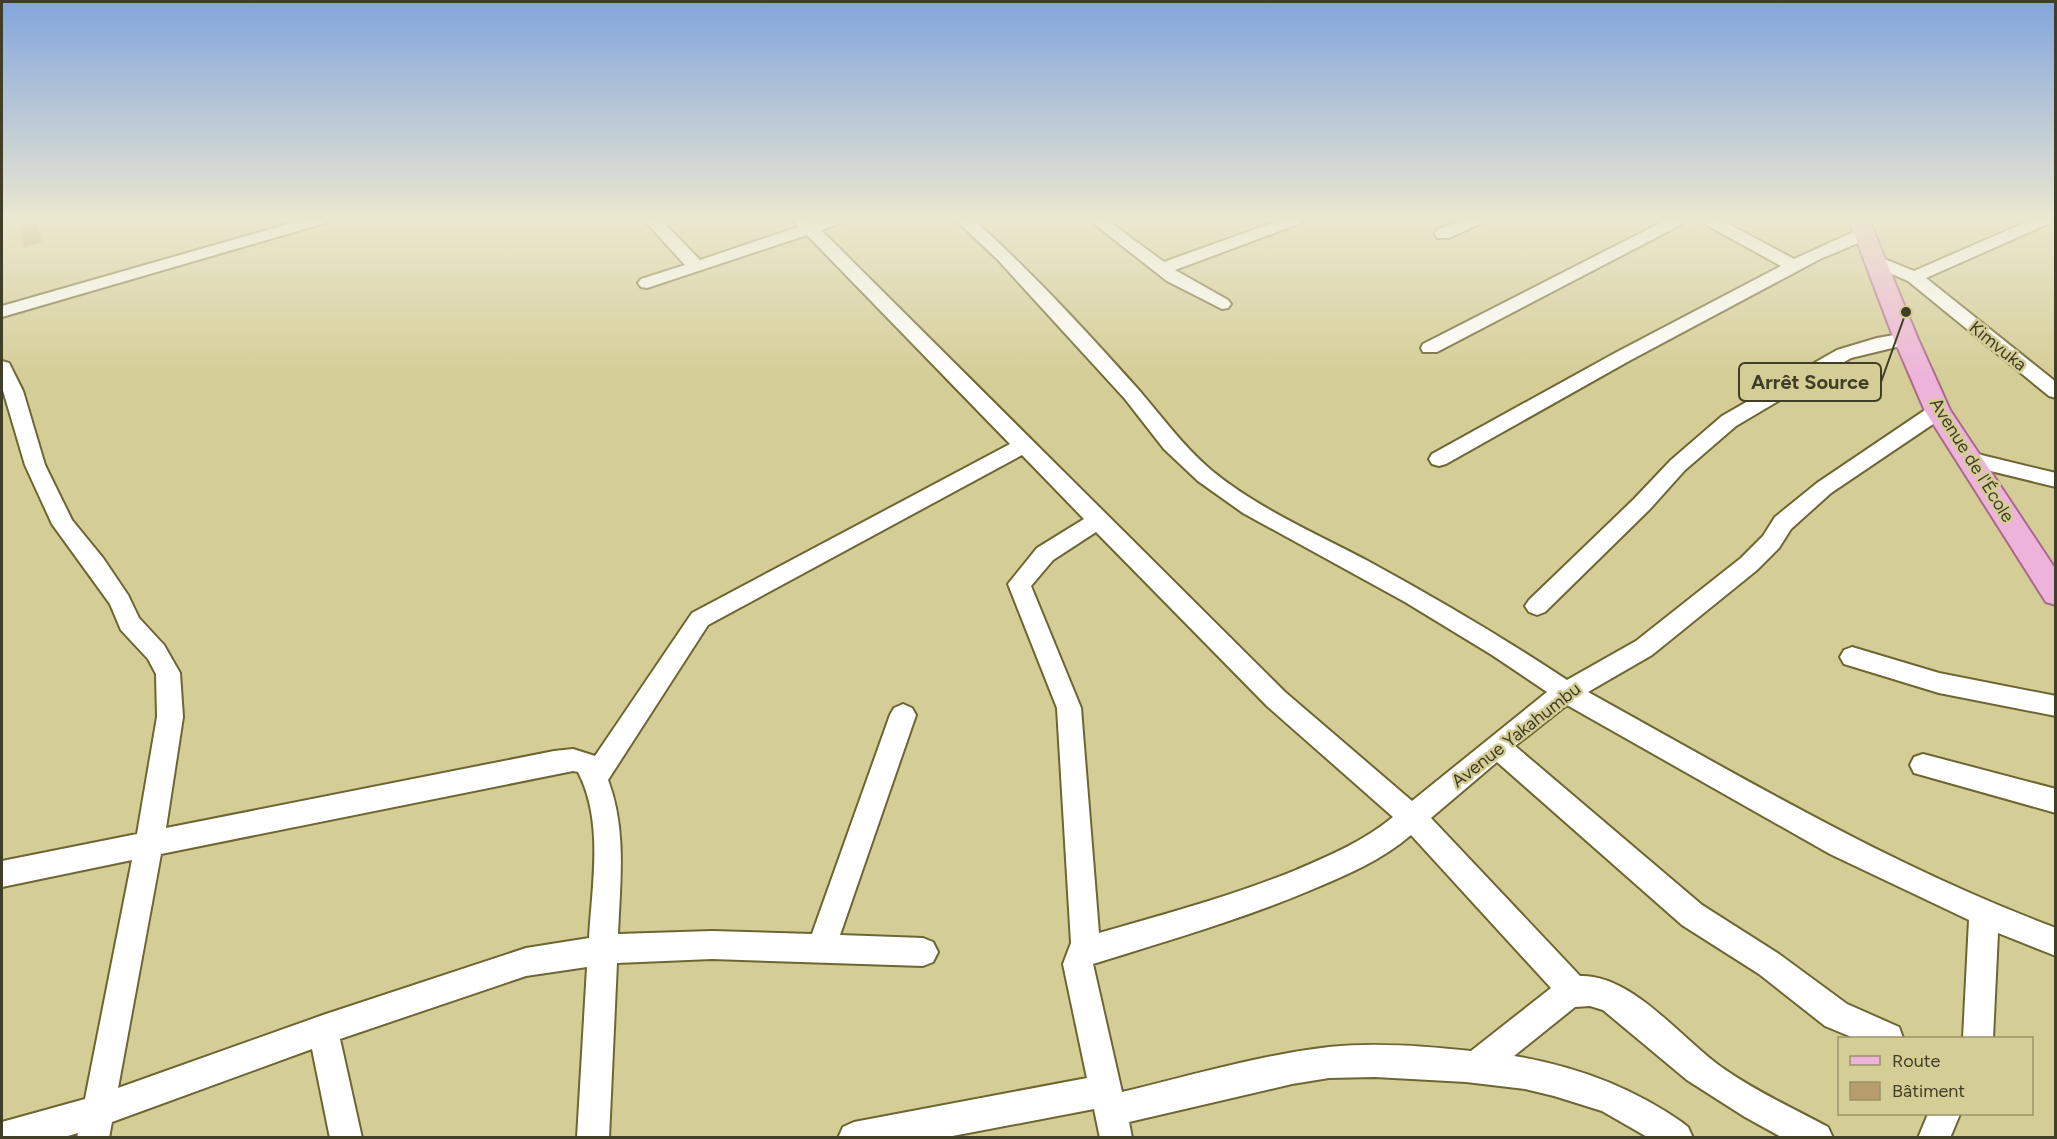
<svg xmlns="http://www.w3.org/2000/svg" width="2057" height="1139" font-family="Figtree,sans-serif">
	<style>
		.building { fill: #b79c6c }
		.lines { fill: none; stroke-linecap: round; stroke-linejoin: round }
		.minor-casing { stroke: #6d6632; stroke-width: 4 }
		.major-casing { stroke: #aa698b; stroke-width: 4 }
		.minor { fill: #fff; fill-rule: evenodd }
		.major { fill: #eeb3da; fill-rule: evenodd }
		.labels { text-anchor: middle; dominant-baseline: central; stroke-width: 5; stroke-linejoin: round; paint-order: stroke }
		.street-label { font-size: 18px; fill: #413e27; stroke: #d4cd96 }
		.leader { fill: none; stroke: #413e27; stroke-width: 2 }
		.callout-dot { fill: #413e27; stroke: #d4cd96; stroke-width: 2 }
		.callout { fill: #d4cd96; stroke: #413e27; stroke-width: 2 }
		.callout-label { font-size: 20px; text-anchor: middle; font-weight: bold; fill: #413e27 }
	</style>
	<rect width="100%" height="100%" fill="#d4cd96"/>
	<polygon class="building" points="31,220 36,220 42,242 24,247 20,223"/>
	<g class="lines">
		<defs>
			<g id="minor">
				<polygon points="302,220 327,220 325,223 2,317 2,306"/>
				<path d="M644,220H661L700,260L798,227L793,220H810L812,222L843,220L841,223L821,230L1285,692L1412,801L1547,692L1492,655L1405,602L1243,513L1198,481L1164,449L1125,399L998,260L956,220H974C1032,272 1086,331 1138,389C1162,417 1183,446 1211,470C1257,508 1315,533 1368,561C1436,598 1502,637 1567,680L1636,641L1741,558L1763,536L1775,517L1817,483L1931,406L1938,404L1945,406L1948,411L1945,416L1831,493L1791,529L1779,548L1757,570L1652,655L1588,692C1740,776 1892,867 2056,928V956L1998,933L1993,1038H1963L1969,920L1830,854L1567,705L1515,746L1702,905L1779,954L1847,1004L1899,1027L1903,1038H1854L1825,1026L1759,974L1682,925L1497,762L1431,818L1580,976C1633,974 1683,1041 1724,1069C1757,1092 1793,1108 1828,1127L1833,1138H1783L1745,1117L1687,1080L1603,1010L1590,1006L1575,1007L1514,1056C1575,1066 1632,1087 1683,1123L1688,1127L1693,1138H1649L1602,1111L1554,1096L1525,1089L1466,1082L1375,1077L1329,1078L1292,1084L1129,1122L1132,1138H1100L1094,1109L942,1138H838L843,1127L854,1122L1087,1078L1063,964L1071,943L1057,708L1008,584L1037,548L1084,519L1022,455L708,625L608,780C627,830 620,882 618,934L712,931L812,934L890,715L894,708L903,704L912,708L916,715L840,935L923,938L933,942L938,952L933,962L923,966L712,959L617,963L609,1138H577L587,967L526,976L340,1039L362,1138H330L312,1049L112,1122L109,1138H77L78,1133L61,1138H2V1122L85,1099L132,860L2,887V861L137,834L157,717L156,674L148,659L121,630L110,604L52,524L25,465L2,387V361L9,363L23,391L45,465L72,520L103,558L128,595L139,618L164,645L180,673L183,717L166,828L554,751L573,749L595,756L692,613L1010,444L807,235L647,288L641,287L638,283L641,279L685,265ZM1096,532L1267,706L1393,817C1364,841 1331,855 1296,870C1232,896 1166,914 1099,933L1081,708L1031,586L1053,560ZM573,771L578,772C604,821 592,885 589,938L526,948L323,1015L118,1088L161,854ZM1411,835L1551,988L1471,1051C1425,1046 1375,1042 1329,1047C1259,1055 1190,1076 1122,1092L1093,964C1167,941 1240,920 1311,890C1347,875 1382,860 1411,835Z"/>
				<polygon points="1089,220 1107,220 1164,262 1280,220 1303,220 1301,223 1175,270 1228,300 1231,304 1228,308 1222,309 1167,281"/>
				<polygon points="1462,220 1484,220 1482,223 1449,238 1437,238 1435,234 1437,230"/>
				<polygon points="1666,220 1686,220 1684,223 1437,352 1423,352 1421,348 1423,344"/>
				<polygon points="1701,220 1721,220 1794,259 1858,230 1864,229 1872,234 1870,238 1820,259 1629,361 1446,464 1439,466 1432,464 1429,459 1432,454 1615,353 1781,266 1703,223"/>
				<polygon points="2031,220 2052,220 2050,223 1926,278 2056,382 2056,398 2049,396 1908,281 1871,265 1868,261 1871,257 1877,256 1914,271"/>
				<polygon points="1906,333 1913,335 1915,339 1913,343 1851,358 1736,426 1685,470 1650,509 1545,612 1537,615 1529,612 1525,606 1529,600 1634,499 1671,460 1722,416 1837,350 1877,338"/>
				<polygon points="1969,452 2056,473 2056,487 1962,464 1959,459 1962,454"/>
				<polygon points="1852,647 1939,673 2056,696 2056,716 1939,693 1844,664 1840,657 1844,650"/>
				<polygon points="1923,754 2056,789 2056,813 1914,773 1910,765 1914,757"/>
				<polygon points="1928,1114 1960,1114 1950,1138 1918,1138"/>
			</g>
			<polygon id="major" points="1849,220 1869,220 1918,339 1950,410 2056,570 2056,605 2046,602 1925,411 1894,339"/>
		</defs>
		<use href="#minor" class="minor-casing"/>
		<use href="#major" class="major-casing"/>
		<use href="#minor" class="minor"/>
		<use href="#major" class="major"/>
	</g>
	<linearGradient id="sky" x2="0" y2="1"><stop stop-color="#82a5dd"/><stop offset="0.58" stop-color="#ece8d0"/><stop offset="1" stop-color="#ece8d0" stop-opacity="0"/></linearGradient>
	<rect width="2057" height="379" fill="url(#sky)"/>
	<g class="labels">
		<g class="street-label">
			<text transform="translate(1998 346) rotate(39)">Kimvuka</text>
			<text transform="translate(1972 460) rotate(58)">Avenue de l'École</text>
			<text transform="translate(1516 735) rotate(-38)">Avenue Yakahumbu</text>
		</g>
	</g>
	<path class="leader" d="M1906 312L1881 382"/>
	<circle class="callout-dot" cx="1906" cy="312" r="6"/>
	<rect class="callout" x="1739" y="363" width="142" height="38" rx="6"/>
	<g class="callout-label">
		<text x="1810" y="389">Arrêt Source</text>
	</g>
	<rect width="2057" height="1139" fill="none" stroke="#413e27" stroke-width="6"/>
	<rect x="1838" y="1037" width="195" height="78" fill="#d4cd96" stroke="#99946a" stroke-width="1.5"/>
	<rect x="1850" y="1056" width="30" height="9" fill="#eeb3da" stroke="#99946a" stroke-width="1.5"/>
	<text x="1892" y="1067" font-size="18" fill="#413e27">Route</text>
	<rect x="1850" y="1082" width="30" height="18" fill="#b79c6c" stroke="#99946a" stroke-width="1.5"/>
	<text x="1892" y="1097" font-size="18" fill="#413e27">Bâtiment</text>
</svg>
